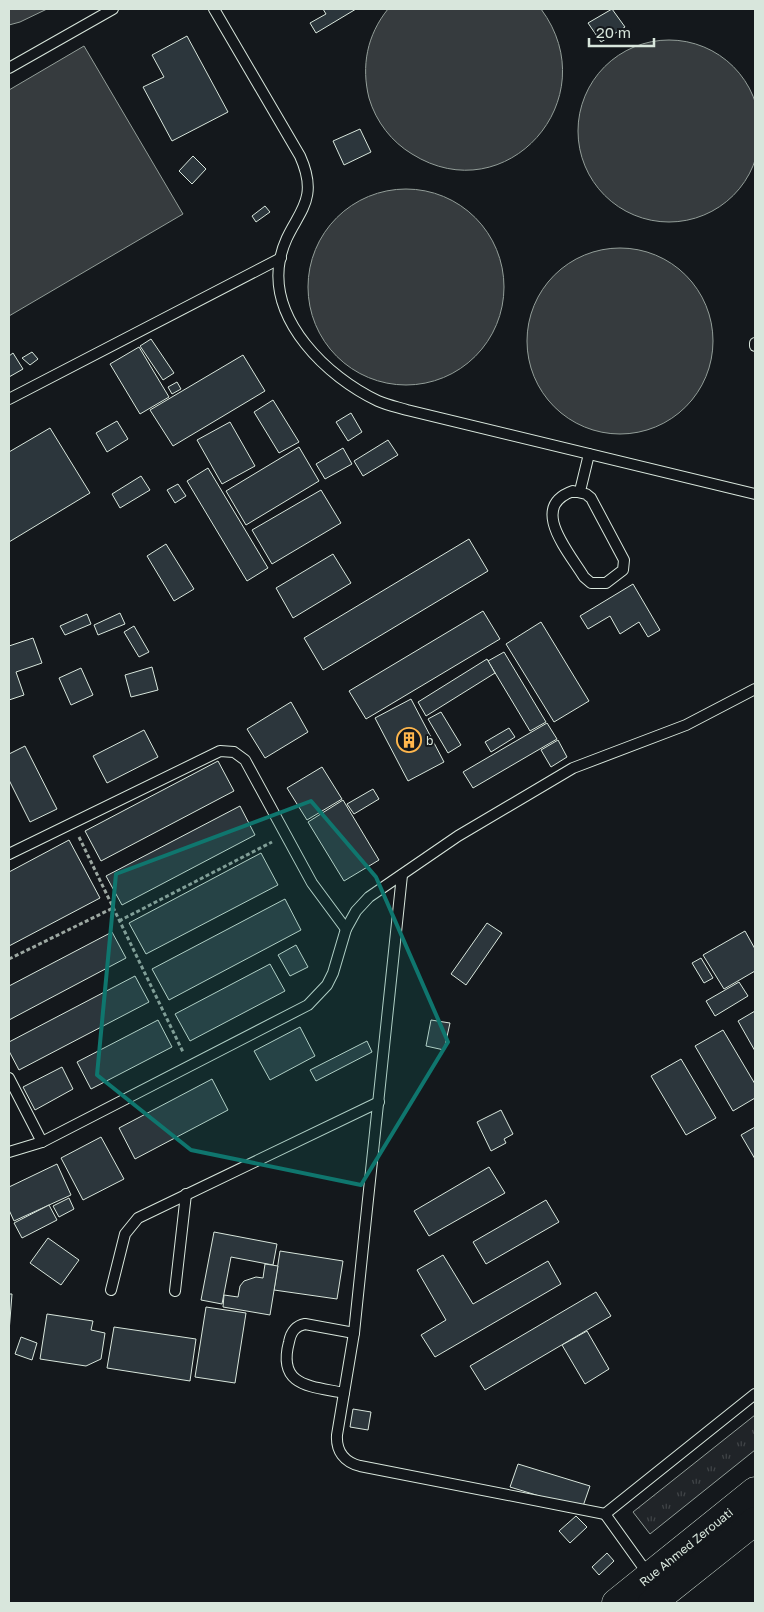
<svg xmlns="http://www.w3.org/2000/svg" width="764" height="1612" font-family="'Golos Text',sans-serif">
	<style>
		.grass { fill: url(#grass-tufts); stroke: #939e99 }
		.water { fill: #363b3e; stroke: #939e99 }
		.building { fill: #2c363c; stroke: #d8e6dc }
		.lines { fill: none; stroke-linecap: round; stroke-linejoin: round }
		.lane-casing { stroke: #d8e6dc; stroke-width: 12 }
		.secondary-casing { stroke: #d8e6dc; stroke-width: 29 }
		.path { stroke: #9da8a2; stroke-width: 3; stroke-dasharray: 4 2.5; stroke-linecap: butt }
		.lane { stroke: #14181c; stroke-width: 10 }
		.secondary { stroke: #14181c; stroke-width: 28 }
		.marked { fill: #0f766e; fill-opacity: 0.2; stroke: #0f766e; stroke-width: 4; stroke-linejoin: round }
		.labels { text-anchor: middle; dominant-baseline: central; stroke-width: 4; stroke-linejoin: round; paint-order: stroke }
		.poi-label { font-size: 12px; fill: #d8e6dc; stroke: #14181c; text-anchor: start }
		.street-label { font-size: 12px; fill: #d8e6dc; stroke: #14181c }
	</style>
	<defs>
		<pattern id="grass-tufts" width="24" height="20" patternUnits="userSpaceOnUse" patternTransform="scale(1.25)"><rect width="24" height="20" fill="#202428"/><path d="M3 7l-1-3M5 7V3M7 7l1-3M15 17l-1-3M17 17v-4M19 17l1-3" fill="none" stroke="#404447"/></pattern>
	</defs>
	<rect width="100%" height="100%" fill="#14181c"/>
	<polygon class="grass" points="755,1415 755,1450 650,1534 633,1512"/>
	<g class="water">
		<polygon points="9,9 47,9 20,22 9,25"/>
		<path d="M388,9H541C608,99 506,213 412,154C392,142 376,122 369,98C361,66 367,35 388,9Z"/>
		<circle cx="669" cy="131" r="91"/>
		<polygon points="84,46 183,214 9,316 9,90"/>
		<circle cx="406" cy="287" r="98"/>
		<circle cx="620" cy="341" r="93"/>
	</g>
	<g class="building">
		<polygon points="323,9 356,9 316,33 310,23 326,14"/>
		<polygon points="612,9 625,27 601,42 588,23"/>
		<polygon points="187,36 228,112 172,141 143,87 164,77 152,55"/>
		<polygon points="360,129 371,152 344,165 333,141"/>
		<polygon points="193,156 206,169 192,184 179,171"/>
		<polygon points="265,206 270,212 256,222 252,216"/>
		<polygon points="151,339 174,373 163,380 140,346"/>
		<polygon points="139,347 169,397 140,414 110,364"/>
		<polygon points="32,352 38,359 30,365 22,358"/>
		<polygon points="13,353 23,369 9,377 9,356"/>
		<polygon points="243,355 265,391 173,446 150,410"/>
		<polygon points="177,382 181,389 172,394 168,387"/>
		<polygon points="273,400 299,442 279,453 254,412"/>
		<polygon points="351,413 362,432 348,441 336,422"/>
		<polygon points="117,421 128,439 107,452 96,433"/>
		<polygon points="230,422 255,466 222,484 197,440"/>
		<polygon points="50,428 90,493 9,542 9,452"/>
		<polygon points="388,440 398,455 363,476 354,461"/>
		<polygon points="299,447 319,481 246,525 226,491"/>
		<polygon points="343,448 352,464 325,479 316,464"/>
		<polygon points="208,468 268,568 247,581 187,481"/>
		<polygon points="141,476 150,490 120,508 112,494"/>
		<polygon points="178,484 186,496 175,503 167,490"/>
		<polygon points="321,490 341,523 272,564 252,530"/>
		<polygon points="469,539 488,571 323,670 304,638"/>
		<polygon points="166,544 194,589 174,601 147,556"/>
		<polygon points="333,554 351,583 293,618 276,588"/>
		<polygon points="633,584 660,630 648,637 639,622 620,634 610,616 588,629 580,616"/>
		<polygon points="483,611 500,639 366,719 349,691"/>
		<polygon points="120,613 125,624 98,635 94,625"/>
		<polygon points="87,614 91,624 65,635 60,626"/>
		<polygon points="541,622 589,701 554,722 506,644"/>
		<polygon points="134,626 149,652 139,657 124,632"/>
		<polygon points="33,638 42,663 16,672 24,695 9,700 9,646"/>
		<polygon points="504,652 546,722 530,731 488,661"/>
		<polygon points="487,659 495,673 426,716 418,702"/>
		<polygon points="152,667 158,690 131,697 125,675"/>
		<polygon points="81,668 93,695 71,705 59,678"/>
		<polygon points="411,699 444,762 408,781 375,718"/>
		<polygon points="291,702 308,732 265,758 247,729"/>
		<polygon points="441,712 461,745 448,753 428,719"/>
		<polygon points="547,723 557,739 473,788 463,772"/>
		<polygon points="509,728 515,737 491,752 485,742"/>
		<polygon points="144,730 158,757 107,783 93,756"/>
		<polygon points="558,740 567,757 551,767 541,750"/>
		<polygon points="25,746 57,809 30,822 9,780 9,754"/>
		<polygon points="218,761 234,791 101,861 85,831"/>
		<polygon points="322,767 342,799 307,820 287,788"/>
		<polygon points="373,789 379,799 354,814 347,804"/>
		<polygon points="343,800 379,860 344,881 308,822"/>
		<polygon points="240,806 255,835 122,905 106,876"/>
		<polygon points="69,840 100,898 9,946 9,872"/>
		<polygon points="261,853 278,885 146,954 129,923"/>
		<polygon points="285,899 301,930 169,1000 152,969"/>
		<polygon points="487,923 502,933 466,985 451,974"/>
		<polygon points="745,931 755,949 755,971 724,989 703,955"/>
		<polygon points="112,932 126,958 9,1020 9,986"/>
		<polygon points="296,945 308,967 290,976 278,955"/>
		<polygon points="701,958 713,978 704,983 692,963"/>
		<polygon points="270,964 285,991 190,1041 175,1014"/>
		<polygon points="135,976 149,1002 19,1070 9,1051 9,1042"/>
		<polygon points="739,982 748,996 715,1016 706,1001"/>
		<polygon points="755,1011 755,1051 738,1021"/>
		<polygon points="158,1020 172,1047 91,1089 77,1062"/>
		<polygon points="431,1020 450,1023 444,1050 426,1046"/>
		<polygon points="300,1027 315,1056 270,1080 254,1051"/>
		<polygon points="723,1030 755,1084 755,1098 733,1111 695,1046"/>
		<polygon points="367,1041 372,1052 316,1081 310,1070"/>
		<polygon points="681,1059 716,1118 686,1135 651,1076"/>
		<polygon points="62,1067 73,1089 35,1110 23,1087"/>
		<polygon points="212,1079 228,1110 135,1159 119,1128"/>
		<polygon points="501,1110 513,1134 504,1139 506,1143 491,1151 477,1122"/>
		<polygon points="755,1127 755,1159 741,1135"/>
		<polygon points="101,1137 124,1179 83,1200 61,1158"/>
		<polygon points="57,1164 71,1195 14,1221 9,1210 9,1187"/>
		<polygon points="489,1167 505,1193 429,1236 414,1211"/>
		<polygon points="69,1198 74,1209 59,1217 53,1206"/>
		<polygon points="546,1200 559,1222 486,1264 473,1242"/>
		<polygon points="49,1205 57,1220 22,1238 14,1223"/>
		<polygon points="214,1232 277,1244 273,1265 231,1257 222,1304 201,1300"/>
		<polygon points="48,1238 79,1260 61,1285 30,1263"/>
		<polygon points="280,1251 343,1261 337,1299 274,1290"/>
		<polygon points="443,1255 473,1304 548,1261 561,1284 435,1357 421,1335 446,1320 417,1270"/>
		<polygon points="265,1264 278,1266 270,1315 223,1307 224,1295 238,1297 240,1286 244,1281 256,1277 263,1278"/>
		<polygon points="596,1292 611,1316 485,1390 470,1366"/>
		<polygon points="9,1294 12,1294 9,1332"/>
		<polygon points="206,1307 246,1313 235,1383 195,1377"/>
		<polygon points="47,1314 93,1321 91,1330 105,1333 101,1359 86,1366 40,1359"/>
		<polygon points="114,1327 196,1339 190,1381 107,1368"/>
		<polygon points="587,1331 609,1369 585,1384 562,1345"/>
		<polygon points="21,1337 37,1343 32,1360 15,1354"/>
		<polygon points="353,1409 371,1412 368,1430 350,1427"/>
		<polygon points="518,1464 590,1486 582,1509 510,1487"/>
		<polygon points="576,1516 587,1527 570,1543 559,1531"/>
		<polygon points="607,1553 614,1561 599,1575 592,1567"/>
	</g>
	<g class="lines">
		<defs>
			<g id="lane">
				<path d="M214,9L300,156C323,207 289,215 280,259C268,320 327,377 378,401C387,405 397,407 407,410L755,494"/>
				<polyline points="9,68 113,9"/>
				<polyline points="755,343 755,346"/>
				<polyline points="9,399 281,258"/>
				<path d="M573,491L586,494L591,498L624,560L623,570L606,583H591L584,577C569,552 528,507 573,491Z"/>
				<polyline points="580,491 589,454"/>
				<polyline points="9,854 220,751 234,752 245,760 312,883 346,929"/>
				<path d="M402,875L354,1333L337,1435C336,1451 344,1462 360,1466L605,1514"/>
				<polyline points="9,1078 42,1142"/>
				<polyline points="9,1152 42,1142 308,1005 327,985 333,973 346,929 356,911 369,897 458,836 573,768 686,725 755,689"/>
				<polyline points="111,1290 125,1234 138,1218 379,1102"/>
				<polyline points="175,1291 186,1194"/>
				<path d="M344,1393C311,1386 277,1387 289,1342C291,1332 295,1326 305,1324L354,1333"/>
				<polyline points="648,1574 605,1514 755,1394"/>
			</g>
			<g id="secondary">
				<polyline points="616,1603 755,1491"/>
				<polyline points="652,1603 755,1521"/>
			</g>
		</defs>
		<use href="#lane" class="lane-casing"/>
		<use href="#secondary" class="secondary-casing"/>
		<g class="path">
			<polyline points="79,837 183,1052"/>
			<polyline points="119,921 272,842"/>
			<polyline points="9,959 113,908"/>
		</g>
		<use href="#lane" class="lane"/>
		<use href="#secondary" class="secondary"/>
	</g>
	<path class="marked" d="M311,801L376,877L448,1042L361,1185L191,1150L97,1075L116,874Z"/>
	<defs>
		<symbol id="building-ring" viewBox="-11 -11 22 22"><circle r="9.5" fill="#14181c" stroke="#ffb74d" stroke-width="1.5"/><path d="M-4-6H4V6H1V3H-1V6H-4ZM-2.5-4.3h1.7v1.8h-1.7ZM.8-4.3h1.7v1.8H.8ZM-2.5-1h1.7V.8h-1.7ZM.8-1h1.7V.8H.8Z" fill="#ffb74d"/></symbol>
	</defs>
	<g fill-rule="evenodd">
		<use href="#building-ring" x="395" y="726" width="28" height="28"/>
	</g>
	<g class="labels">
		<g class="poi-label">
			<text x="426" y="740">b</text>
		</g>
		<g class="street-label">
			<text transform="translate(686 1547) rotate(-39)">Rue Ahmed Zerouati</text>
		</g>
	</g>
	<rect width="764" height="1612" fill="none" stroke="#d8e6dc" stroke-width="20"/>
	<path d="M589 38v8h65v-8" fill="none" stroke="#d8e6dc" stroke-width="2.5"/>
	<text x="596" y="38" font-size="15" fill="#d8e6dc" stroke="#14181c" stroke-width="4" paint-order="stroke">20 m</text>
</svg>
